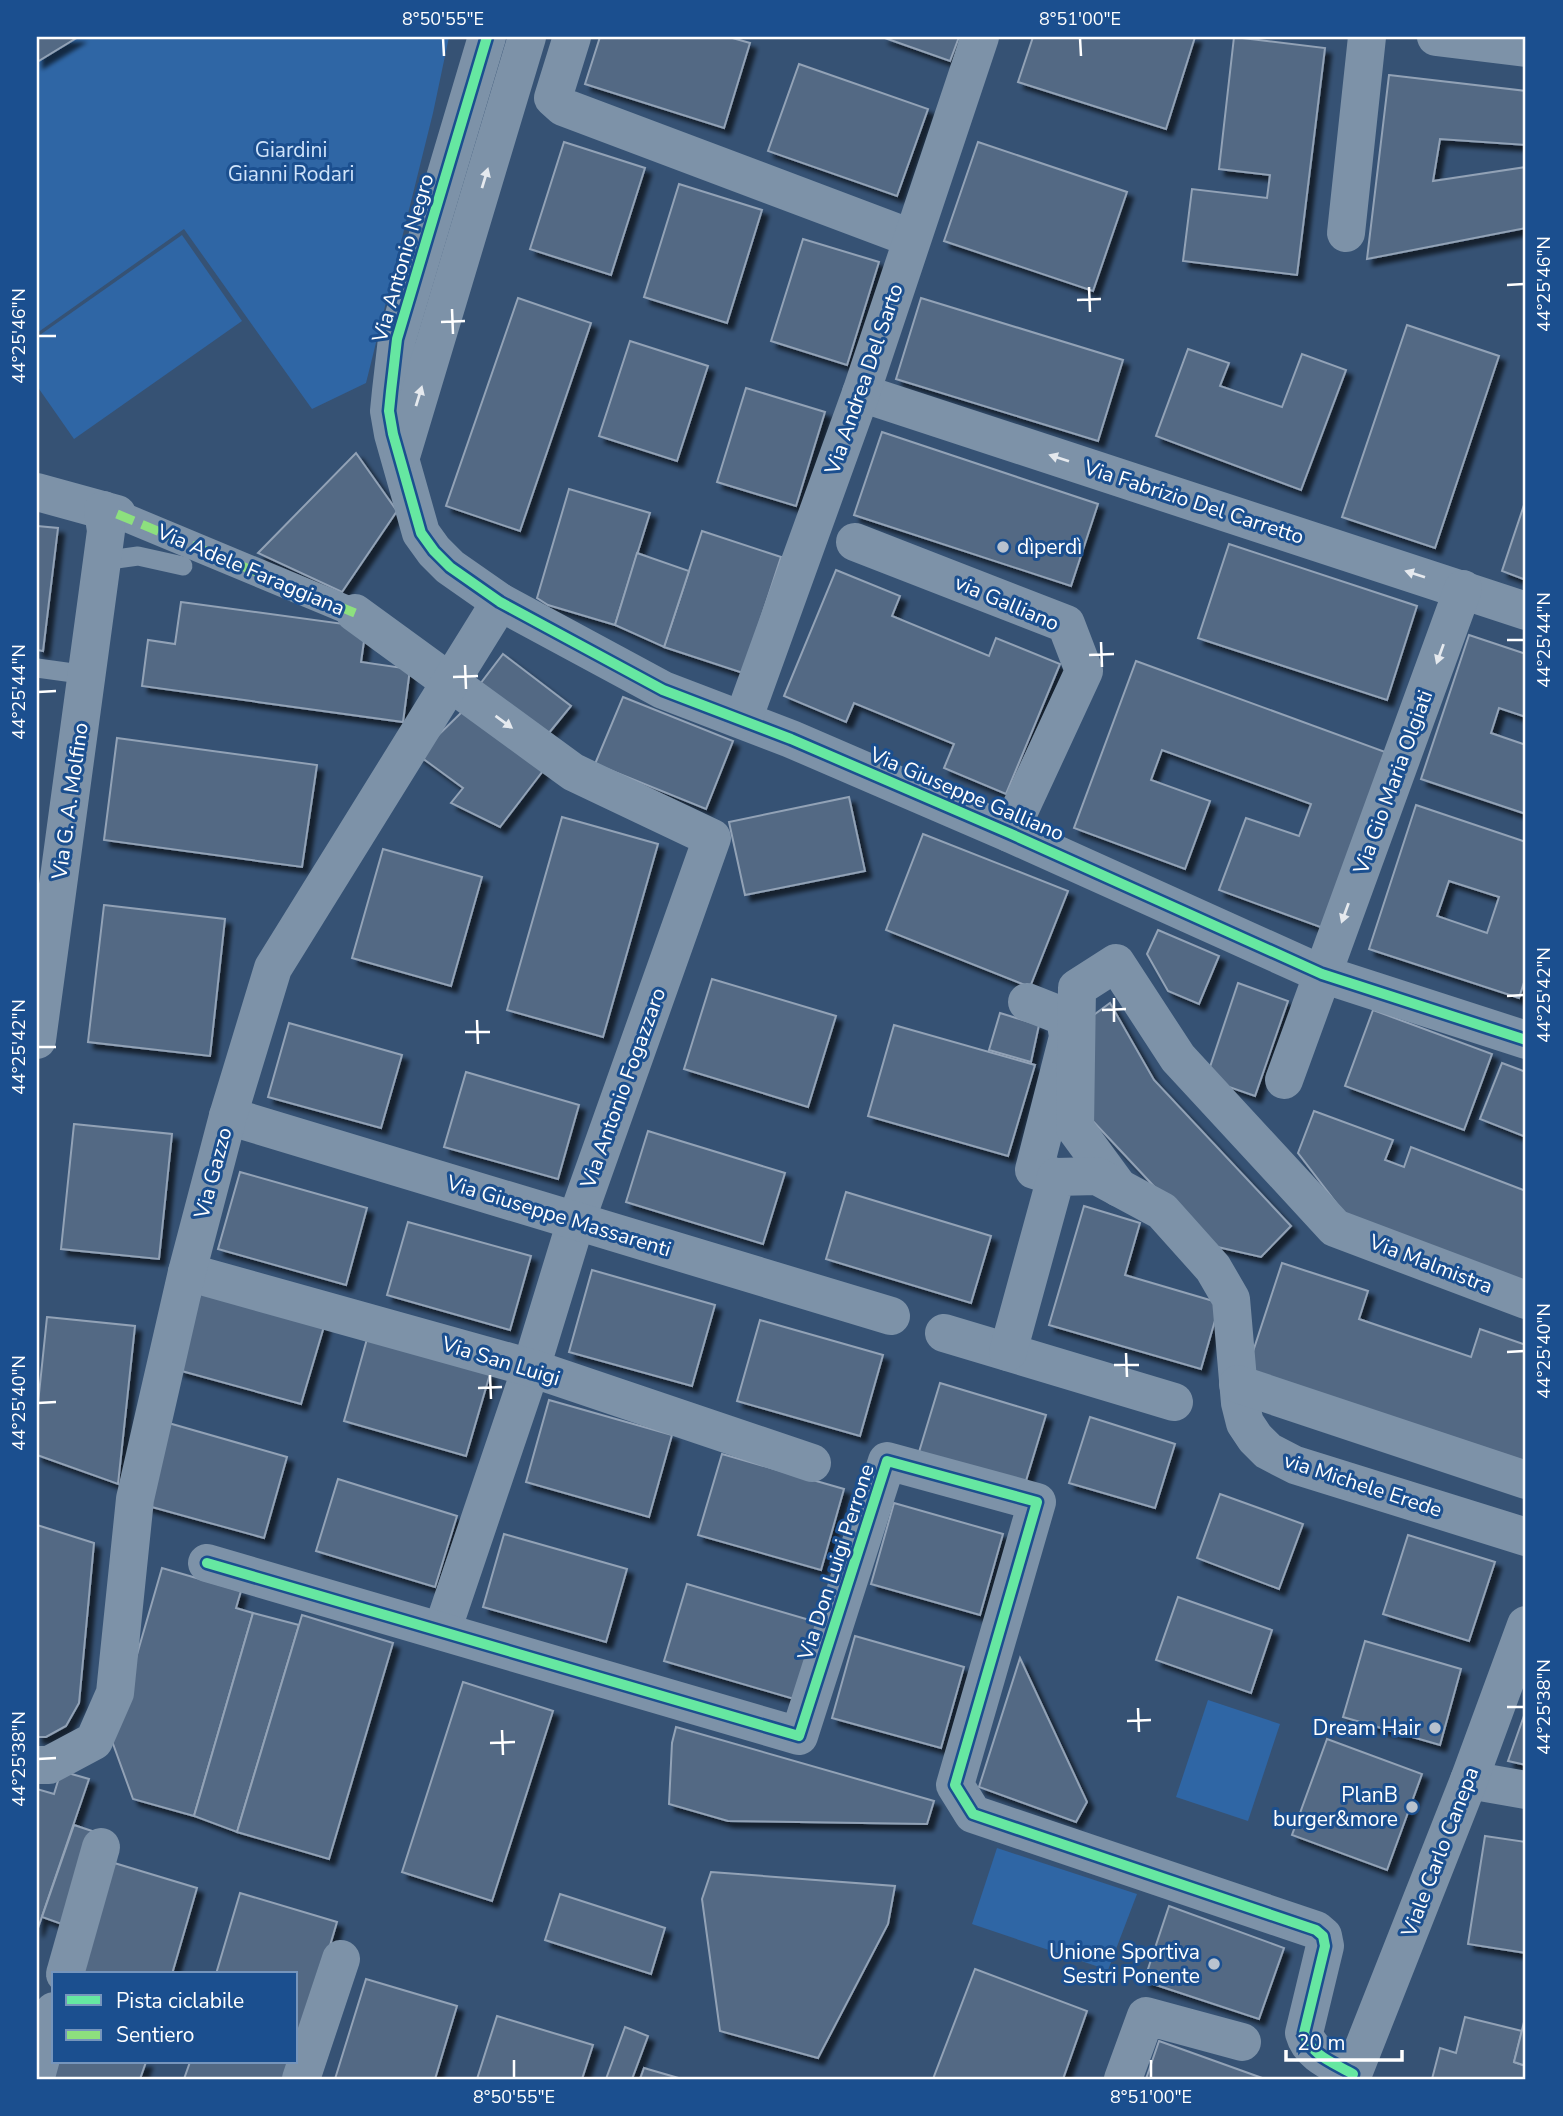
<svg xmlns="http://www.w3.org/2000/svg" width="1563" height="2116" font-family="'Nunito Sans',sans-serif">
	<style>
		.green { fill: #2f66a5 }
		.building { fill: #526984; stroke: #92a2b6; stroke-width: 2; fill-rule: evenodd; filter: url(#shadow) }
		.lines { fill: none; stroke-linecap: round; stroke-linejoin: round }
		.service { stroke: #7d92a8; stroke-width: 19 }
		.pedestrian { stroke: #7d92a8; stroke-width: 28 }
		.minor { stroke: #7d92a8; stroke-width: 38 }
		.tertiary { stroke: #7d92a8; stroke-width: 38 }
		.quiet { stroke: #8de07e; stroke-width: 9; stroke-dasharray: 18 9; stroke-linecap: butt }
		.cycleway-casing { stroke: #1b4f8f; stroke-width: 15 }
		.cycleway { stroke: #66e7a1; stroke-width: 10 }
		.oneway { fill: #e5e9ee }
		.ticks { fill: none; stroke: #fff; stroke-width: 2.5 }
		.poi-dot { fill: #b9c2ce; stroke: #1b4f8f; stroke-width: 2.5 }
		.labels { text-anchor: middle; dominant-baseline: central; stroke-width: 6; stroke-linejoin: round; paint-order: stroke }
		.park-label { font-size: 21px; fill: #cfe3fa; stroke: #1b4f8f }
		.street-label { font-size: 21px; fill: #fff; stroke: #1b4f8f }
		.poi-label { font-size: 21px; fill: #fff; stroke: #1b4f8f; text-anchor: end }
		.neatline { fill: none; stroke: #fff; stroke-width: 2.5 }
		.ticks-label { font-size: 18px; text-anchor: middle; fill: #fff }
	</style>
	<defs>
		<filter id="shadow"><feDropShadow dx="6" dy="6" stdDeviation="2" flood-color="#0009"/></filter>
	</defs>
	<rect width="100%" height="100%" fill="#365274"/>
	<g class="green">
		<polygon points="37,37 449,37 433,113 366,383 312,409 184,229 37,333"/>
		<polygon points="182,235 242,321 74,439 37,386 37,337"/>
		<polygon points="1208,1700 1280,1724 1248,1821 1176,1797"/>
		<polygon points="997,1848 1137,1894 1108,1970 972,1924"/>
	</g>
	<g class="building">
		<polygon points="37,37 78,37 37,62"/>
		<polygon points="600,37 729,37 750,43 724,128 585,84"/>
		<polygon points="882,37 959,37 950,61"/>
		<polygon points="1033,37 1195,37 1166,129 1018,82"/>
		<polygon points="1234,37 1325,48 1297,275 1183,261 1192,189 1267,198 1270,175 1219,169"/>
		<polygon points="799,64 928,109 897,196 768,151"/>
		<polygon points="1389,75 1526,91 1526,145 1440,139 1433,181 1526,167 1526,228 1367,259"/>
		<polygon points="564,142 645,168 611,275 530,249"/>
		<polygon points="978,142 1127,192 1093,291 944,241"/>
		<polygon points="679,184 762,210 727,323 644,297"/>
		<polygon points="803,239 879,262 847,365 771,341"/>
		<polygon points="518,298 591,323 520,531 446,506"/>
		<polygon points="921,298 1123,360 1098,441 896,379"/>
		<polygon points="1407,325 1499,356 1435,548 1342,517"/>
		<polygon points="630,341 708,366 677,461 599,436"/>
		<polygon points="1188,349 1229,363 1220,386 1282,407 1302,354 1346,370 1301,490 1156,436"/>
		<polygon points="746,388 825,412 796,506 717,482"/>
		<polygon points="882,432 1098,504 1071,586 854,515"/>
		<polygon points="356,453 397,511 342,592 258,553"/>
		<polygon points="569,489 650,513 615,625 548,605 537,598"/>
		<polygon points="1526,499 1526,580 1502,571"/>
		<polygon points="37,526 58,528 43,651 37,650"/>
		<polygon points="702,531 781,557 743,673 664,647"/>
		<polygon points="1229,544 1417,606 1387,700 1198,638"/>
		<polygon points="637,553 689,571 664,647 615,625"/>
		<polygon points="836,570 900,596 892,616 989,656 996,638 1060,664 1006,794 944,768 954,744 854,703 846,722 784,696"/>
		<polygon points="181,602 366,627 361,662 410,669 403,722 142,686 148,640 175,644"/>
		<polygon points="1469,635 1526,654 1526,717 1499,708 1491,733 1526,745 1526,814 1421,779"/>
		<polygon points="503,654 571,706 544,739 477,688"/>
		<polygon points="1136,661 1388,753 1323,928 1219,890 1246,818 1299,836 1311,804 1162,750 1151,780 1210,801 1185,869 1074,828"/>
		<polygon points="623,697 733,741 706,809 595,764"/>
		<polygon points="469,705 549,763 500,827 451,803 463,788 418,755"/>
		<polygon points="117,738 317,765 302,867 104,840"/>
		<polygon points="849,797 865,871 745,895 729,822"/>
		<path d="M1416,805L1526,842V976L1519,998L1369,949ZM1449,881L1499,897L1487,933L1437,916Z"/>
		<polygon points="562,817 658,844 603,1037 507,1010"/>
		<polygon points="923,834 1068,891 1030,987 886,930"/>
		<polygon points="383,849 482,877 451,986 352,958"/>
		<polygon points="104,905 225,919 210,1056 88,1042"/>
		<polygon points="1158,930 1219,956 1199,1004 1168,991 1147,954"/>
		<polygon points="712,979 836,1016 808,1107 684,1069"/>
		<polygon points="1238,983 1288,1001 1255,1096 1206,1079"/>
		<polygon points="1110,1003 1154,1080 1291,1226 1261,1257 1209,1245 1090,1118 1091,1017"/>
		<polygon points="1373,1010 1492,1054 1464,1130 1345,1086"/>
		<polygon points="1000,1013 1039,1025 1031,1062 989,1050"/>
		<polygon points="289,1023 402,1055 381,1128 268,1097"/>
		<polygon points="894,1025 1035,1065 1008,1156 868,1116"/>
		<polygon points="1502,1063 1526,1072 1526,1137 1480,1119"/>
		<polygon points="466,1072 579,1105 558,1179 444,1147"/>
		<polygon points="1314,1111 1393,1140 1385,1160 1404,1167 1411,1147 1526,1191 1526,1282 1344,1213 1298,1153"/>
		<polygon points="74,1124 172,1134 159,1259 61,1249"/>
		<polygon points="648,1131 785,1173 763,1244 626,1202"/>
		<polygon points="240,1172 367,1208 346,1285 218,1249"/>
		<polygon points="846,1192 991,1236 971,1303 826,1259"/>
		<polygon points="1084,1206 1140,1223 1125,1275 1220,1303 1201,1369 1049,1325"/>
		<polygon points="408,1222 531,1256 510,1330 387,1295"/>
		<polygon points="1282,1263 1368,1291 1359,1319 1471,1357 1480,1329 1526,1345 1526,1468 1245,1376"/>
		<polygon points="592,1270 715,1305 692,1386 569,1352"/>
		<polygon points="202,1288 325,1323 301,1404 178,1370"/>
		<polygon points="47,1317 135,1326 118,1484 37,1455 37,1413"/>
		<polygon points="760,1320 883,1355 860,1436 737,1401"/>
		<polygon points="367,1339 490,1374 466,1456 344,1421"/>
		<polygon points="940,1383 1046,1415 1025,1484 919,1452"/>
		<polygon points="549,1400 672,1435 649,1517 526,1482"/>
		<polygon points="1090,1417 1175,1444 1155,1508 1069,1483"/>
		<polygon points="165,1422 287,1457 264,1538 141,1504"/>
		<polygon points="722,1454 844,1489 821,1570 698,1535"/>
		<polygon points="338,1479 457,1516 435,1587 316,1551"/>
		<polygon points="1220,1494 1303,1524 1279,1589 1197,1558"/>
		<polygon points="894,1503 1003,1534 980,1615 871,1584"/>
		<polygon points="37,1525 94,1543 79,1703 66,1726 46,1737 37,1737"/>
		<polygon points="504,1534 627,1569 606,1642 483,1607"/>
		<polygon points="1408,1535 1495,1562 1469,1641 1383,1614"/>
		<polygon points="162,1568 241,1591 236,1608 253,1613 194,1816 133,1799 112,1741"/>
		<polygon points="687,1584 823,1624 801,1701 664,1661"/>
		<polygon points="1178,1597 1272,1630 1251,1693 1156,1660"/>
		<polygon points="253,1613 299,1625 237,1832 194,1816"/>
		<polygon points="302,1615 393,1643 329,1859 237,1832"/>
		<polygon points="855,1636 964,1667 941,1748 832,1718"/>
		<polygon points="1365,1641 1461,1669 1440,1745 1343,1717"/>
		<polygon points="1020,1658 1087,1802 1076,1822 979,1787"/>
		<polygon points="463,1682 553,1711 492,1901 402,1872"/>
		<polygon points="1526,1710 1526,1765 1508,1761"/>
		<polygon points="676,1727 934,1801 927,1824 728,1821 669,1804 672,1743"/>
		<polygon points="1327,1739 1422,1774 1387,1870 1292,1835"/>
		<polygon points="61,1771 89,1779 37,1931 37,1789 54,1794"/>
		<polygon points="74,1825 95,1832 70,1927 42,1917"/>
		<polygon points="1485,1836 1526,1842 1526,1953 1468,1944"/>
		<polygon points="111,1862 197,1888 172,1974 78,1974"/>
		<polygon points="711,1872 895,1886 888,1924 818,2058 720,2031 702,1899"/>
		<polygon points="240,1893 337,1922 296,2060 296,1974 216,1974"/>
		<polygon points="560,1894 665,1928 651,1974 545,1940"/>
		<polygon points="1169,1906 1284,1948 1259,2019 1144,1981"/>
		<polygon points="975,1969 1087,2011 1063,2079 933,2079"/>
		<polygon points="366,1979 457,2006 435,2079 335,2079"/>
		<polygon points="497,2016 593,2045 582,2079 477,2079"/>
		<polygon points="1465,2017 1522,2031 1514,2062 1526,2066 1526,2079 1432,2079 1440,2048 1456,2053"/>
		<polygon points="1525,2018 1526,2018 1526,2066 1514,2062"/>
		<polygon points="625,2027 648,2036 632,2079 606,2079"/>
		<polygon points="1159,2041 1265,2079 1146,2079"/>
		<polygon points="54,2062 146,2062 140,2079 58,2079 48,2076"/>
		<polygon points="190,2062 295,2062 290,2079 184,2079"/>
		<polygon points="644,2068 682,2079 640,2079"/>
	</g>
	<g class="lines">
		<g class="service">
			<polyline points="102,561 138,556 183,566"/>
			<polyline points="37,668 88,675"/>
		</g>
		<polyline class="pedestrian" points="117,514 355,613"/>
		<g class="minor">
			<polyline points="487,37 397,339 391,391 389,411 393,434 421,533 434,551 450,567 500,602 663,690 791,739 1009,833 1322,974 1526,1040"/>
			<polyline points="572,37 553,98 563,107 911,238"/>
			<polyline points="1436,37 1526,48"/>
			<polyline points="1346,233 1367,37"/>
			<polyline points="861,393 1526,611"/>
			<polyline points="402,453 527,37"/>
			<polyline points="37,492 117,514"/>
			<polyline points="855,542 1066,624 1084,671 1009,833"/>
			<polyline points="355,613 573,772 712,838 576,1221 531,1368 442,1631"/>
			<polyline points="743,720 861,393 980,37"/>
			<polyline points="1027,1002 1065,1017 1068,1037 1034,1170 1056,1177"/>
			<polyline points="37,1040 102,561 106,531 103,510"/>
			<polyline points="1284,1080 1463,589"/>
			<polyline points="228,1116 891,1316"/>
			<polyline points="1119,1188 1075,1128 1077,988 1116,963 1178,1058 1335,1228 1526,1300"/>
			<polyline points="187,1272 531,1368 812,1463"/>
			<polyline points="944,1333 1174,1402"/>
			<polyline points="1008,1352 1056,1177 1097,1176 1162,1211 1213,1268 1231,1299 1240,1403 1245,1423 1255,1438 1268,1451 1295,1465 1526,1537"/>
			<polyline points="1238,1384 1526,1480"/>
			<path d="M207,1563L799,1736L887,1461L1037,1502L955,1785L973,1814L1316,1930L1323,1936L1325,1946L1304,2033C1310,2055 1334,2063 1353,2074"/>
			<polyline points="37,1765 49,1765 94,1741 115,1693 135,1499 187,1272 228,1116 273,968 500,602"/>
			<polyline points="1469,1780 1526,1790"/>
			<polyline points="65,1974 101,1847"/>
			<polyline points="37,2073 54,2011"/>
			<polyline points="301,2079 341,1959"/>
			<polyline points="1123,2079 1146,2016 1242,2042"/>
		</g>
		<polyline class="tertiary" points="1351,2079 1469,1780 1526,1625"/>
		<polyline class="quiet" points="117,514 355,613"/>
		<defs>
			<g id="cycleway">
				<polyline points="487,37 397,339 391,391 389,411 393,434 421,533 434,551 450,567 500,602 663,690 791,739 1009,833 1322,974 1526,1040"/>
				<path d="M207,1563L799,1736L887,1461L1037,1502L955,1785L973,1814L1316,1930L1323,1936L1325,1946L1304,2033C1310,2055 1334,2063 1353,2074"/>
			</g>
		</defs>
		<use href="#cycleway" class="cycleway-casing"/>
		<use href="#cycleway" class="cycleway"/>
	</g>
	<defs><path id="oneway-solid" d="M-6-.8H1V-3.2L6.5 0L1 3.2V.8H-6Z" transform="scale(1.75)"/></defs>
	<g class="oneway">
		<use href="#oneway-solid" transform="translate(485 178) rotate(-73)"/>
		<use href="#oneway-solid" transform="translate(419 396) rotate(-73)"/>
		<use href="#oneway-solid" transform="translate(1059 458) rotate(-162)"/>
		<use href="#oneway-solid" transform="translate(1415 574) rotate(-162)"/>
		<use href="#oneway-solid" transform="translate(1440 654) rotate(110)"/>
		<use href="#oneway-solid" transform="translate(504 722) rotate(36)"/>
		<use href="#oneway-solid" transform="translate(1345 913) rotate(110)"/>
	</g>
	<path class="ticks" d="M443,38L444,56M1080,38L1081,56M1507,285L1524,284M1089,287L1090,312M1077,300L1101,299M452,309L453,334M441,322L465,321M38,336H56M1507,640H1524M1101,642L1102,667M1089,655L1114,654M465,665L466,689M453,677L478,676M38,692L56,691M1507,996L1524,995M1114,998V1022M1102,1010L1126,1009M477,1020L478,1044M465,1032H490M38,1047H56M1507,1352L1524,1351M1126,1353L1127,1377M1114,1365H1139M490,1375L491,1399M478,1388L502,1387M38,1403L56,1402M1507,1707H1524M1138,1708L1139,1732M1127,1721L1151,1720M502,1730L503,1755M490,1743L515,1742M38,1759L56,1758M514,2060V2078M1151,2060V2078"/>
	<g class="poi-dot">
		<circle cx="1003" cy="547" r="7"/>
		<circle cx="1435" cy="1728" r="7"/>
		<circle cx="1412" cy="1807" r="7"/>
		<circle cx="1214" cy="1964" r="7"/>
	</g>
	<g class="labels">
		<g class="park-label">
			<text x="291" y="150">Giardini<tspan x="291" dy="24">Gianni Rodari</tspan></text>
		</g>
		<g class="street-label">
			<text transform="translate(403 258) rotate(-74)">Via Antonio Negro</text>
			<text transform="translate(864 379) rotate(-71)">Via Andrea Del Sarto</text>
			<text transform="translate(1194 502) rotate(18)">Via Fabrizio Del Carretto</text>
			<text transform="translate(251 570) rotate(23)">Via Adele Faraggiana</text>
			<text transform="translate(1007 603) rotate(23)">via Galliano</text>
			<text transform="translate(1393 782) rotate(-70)">Via Gio Maria Olgiati</text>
			<text transform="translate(967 794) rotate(23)">Via Giuseppe Galliano</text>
			<text transform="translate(70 801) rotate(-82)">Via G. A. Molfino</text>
			<text transform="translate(623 1088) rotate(-70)">Via Antonio Fogazzaro</text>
			<text transform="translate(213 1173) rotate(-75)">Via Gazzo</text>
			<text transform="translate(559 1216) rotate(17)">Via Giuseppe Massarenti</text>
			<text transform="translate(1431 1264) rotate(21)">Via Malmistra</text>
			<text transform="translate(501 1361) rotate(17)">Via San Luigi</text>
			<text transform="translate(1363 1485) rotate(18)">via Michele Erede</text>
			<text transform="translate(836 1562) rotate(-72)">Via Don Luigi Perrone</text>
			<text transform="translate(1440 1852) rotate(-69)">Viale Carlo Canepa</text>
		</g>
		<g class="poi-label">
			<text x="1017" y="547" text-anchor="start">dìperdì</text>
			<text x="1421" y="1728">Dream Hair</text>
			<text x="1398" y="1795">PlanB<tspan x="1398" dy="24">burger&amp;more</tspan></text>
			<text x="1200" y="1952">Unione Sportiva<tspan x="1200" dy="24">Sestri Ponente</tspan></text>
		</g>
	</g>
	<rect width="1563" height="2116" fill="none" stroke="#1b4f8f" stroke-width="77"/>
	<rect x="52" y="1972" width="245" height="91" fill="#1b4f8f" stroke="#7695bc" stroke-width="2"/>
	<rect x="66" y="1995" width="35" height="10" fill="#66e7a1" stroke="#7695bc" stroke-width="2"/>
	<text x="116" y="2008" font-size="21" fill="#ffffff">Pista ciclabile</text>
	<rect x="66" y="2030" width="35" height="10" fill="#8de07e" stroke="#7695bc" stroke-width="2"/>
	<text x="116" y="2042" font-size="21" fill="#ffffff">Sentiero</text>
	<path d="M1286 2050v10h116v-10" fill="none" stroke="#ffffff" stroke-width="3.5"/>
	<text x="1297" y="2050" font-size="21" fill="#ffffff" stroke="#1b4f8f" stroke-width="5" paint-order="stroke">20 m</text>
	<rect x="38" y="38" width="1486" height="2040" class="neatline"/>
	<g class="ticks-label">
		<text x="443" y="25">8°50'55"E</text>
		<text x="1080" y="25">8°51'00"E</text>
		<text transform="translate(1544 284) rotate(-90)" y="6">44°25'46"N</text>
		<text transform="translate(19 336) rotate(-90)" y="6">44°25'46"N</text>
		<text transform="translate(1544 640) rotate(-90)" y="6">44°25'44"N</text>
		<text transform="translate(19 692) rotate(-90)" y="6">44°25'44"N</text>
		<text transform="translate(1544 995) rotate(-90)" y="6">44°25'42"N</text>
		<text transform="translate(19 1047) rotate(-90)" y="6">44°25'42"N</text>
		<text transform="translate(1544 1351) rotate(-90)" y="6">44°25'40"N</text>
		<text transform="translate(19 1403) rotate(-90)" y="6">44°25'40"N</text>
		<text transform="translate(1544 1707) rotate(-90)" y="6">44°25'38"N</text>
		<text transform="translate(19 1759) rotate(-90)" y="6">44°25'38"N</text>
		<text x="514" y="2103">8°50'55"E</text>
		<text x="1151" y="2103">8°51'00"E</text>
	</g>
</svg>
